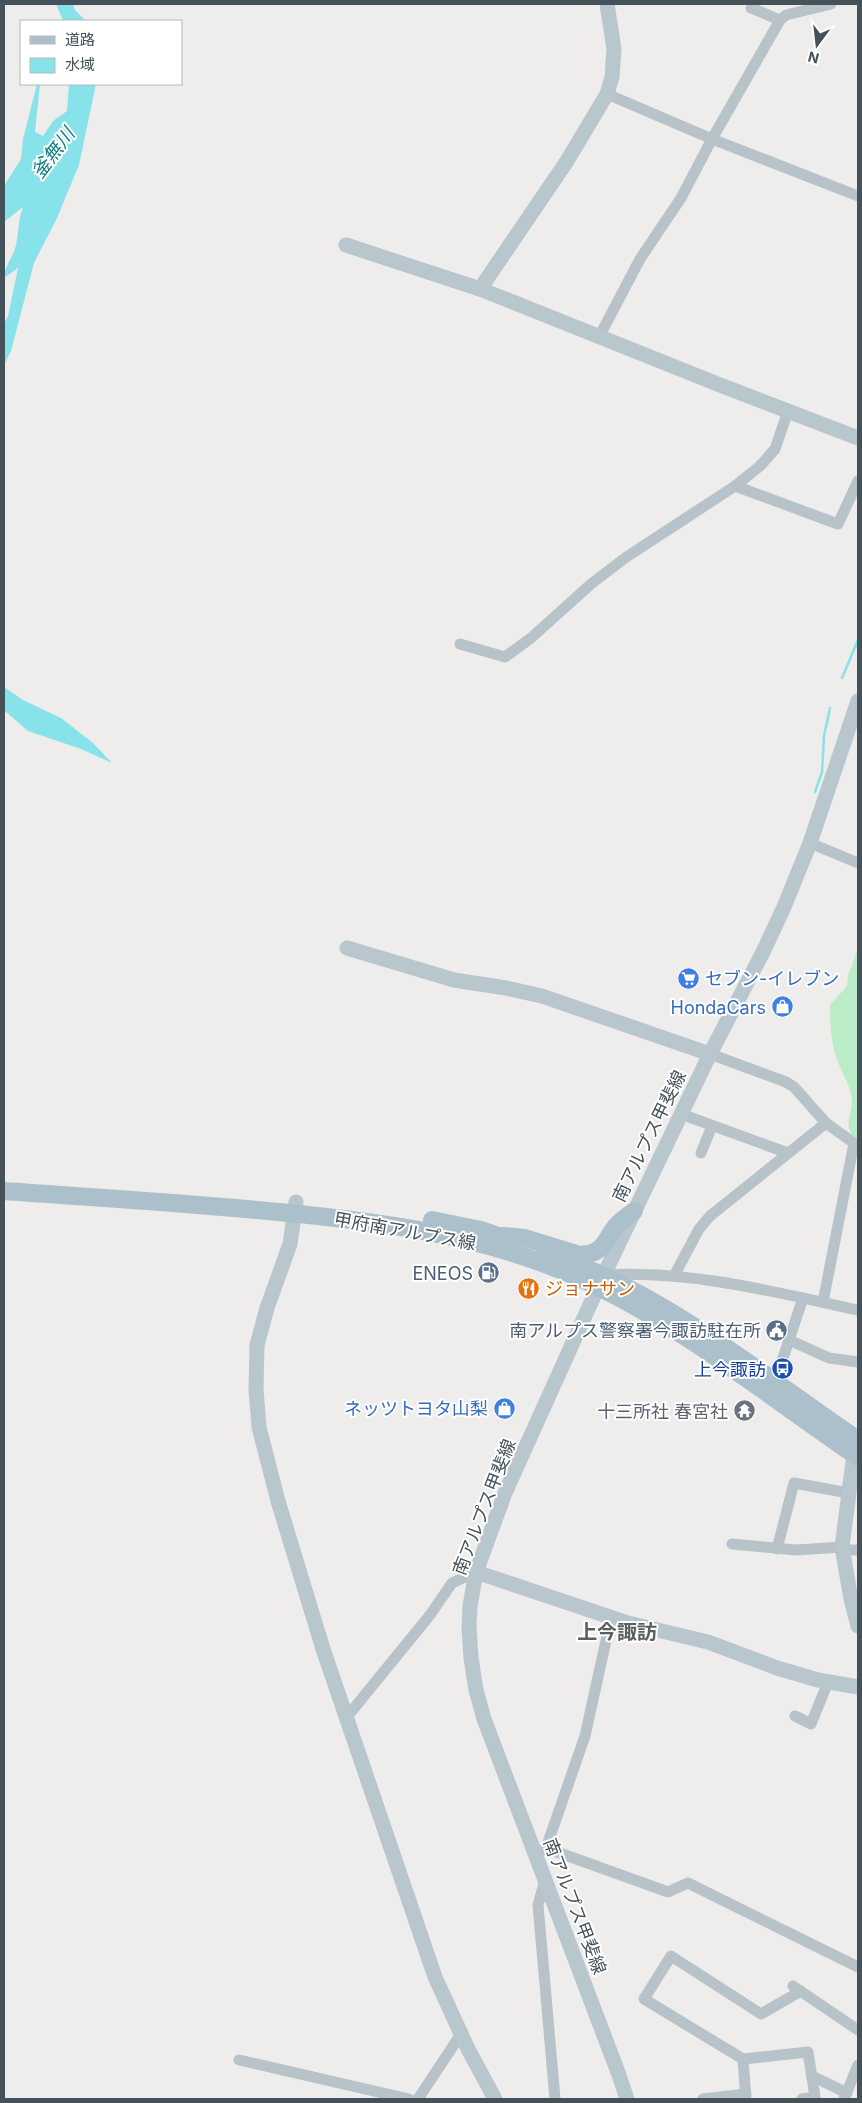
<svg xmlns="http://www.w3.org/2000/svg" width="862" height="2103" font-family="Inter,'Noto Sans JP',sans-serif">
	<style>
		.green { fill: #baedc7 }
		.water { fill: #87e3e9 }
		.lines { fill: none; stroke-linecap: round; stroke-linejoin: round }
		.stream { stroke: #87e3e9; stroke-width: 2.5 }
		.street { stroke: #b7c3c9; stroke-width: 11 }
		.secondary { stroke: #b8c6ce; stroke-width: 15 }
		.primary { stroke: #acc0cb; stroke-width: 18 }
		.labels { text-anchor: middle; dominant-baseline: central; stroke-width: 4; stroke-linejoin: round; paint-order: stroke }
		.shop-label { font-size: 18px; fill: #366cbe; stroke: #fff; text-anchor: end }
		.street-label { font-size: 18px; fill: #455259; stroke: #fff }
		.service-label { font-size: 18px; fill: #4e5e75; stroke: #fff; text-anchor: end }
		.food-label { font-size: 18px; fill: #c56008; stroke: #fff; text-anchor: start }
		.transit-label { font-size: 18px; fill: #164399; stroke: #fff; text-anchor: end }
		.worship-label { font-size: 18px; fill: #5b616d; stroke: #fff; text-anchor: end }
		.water-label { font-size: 19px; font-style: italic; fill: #0f7d85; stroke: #fff }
		.quarter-label { font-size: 20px; font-weight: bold; fill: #595e61; stroke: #fff }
	</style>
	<rect width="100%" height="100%" fill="#efecec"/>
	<path class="green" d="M858,949V1141C841,1126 852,1117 852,1099C851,1087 842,1073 838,1062C831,1044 830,1024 830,1005L847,986L848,976Z"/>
	<g class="water">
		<polygon points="56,4 73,4 75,10 86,21 63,21"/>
		<path d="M37,84H40L35,132L43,136L53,121L67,111L69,84H96L79,165L57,218L34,263L11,351L4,365V324L8,316L18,268L4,278C4,266 14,256 16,245C19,232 18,219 23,207L4,222V186L21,159L23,139Z"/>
		<polygon points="4,687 23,700 61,718 93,743 112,763 81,749 28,731 4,710"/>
	</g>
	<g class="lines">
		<g class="stream">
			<polyline points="842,678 858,640"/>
			<polyline points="815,792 822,772 824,736 830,708"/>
		</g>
		<g class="street">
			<polyline points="754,4 751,8 780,20"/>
			<polyline points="607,94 712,139 858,196"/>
			<polyline points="599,337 640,259 681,198 712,139 780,20 786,15 831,4"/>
			<polyline points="735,486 838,524 858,481"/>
			<polyline points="460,644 505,657 531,638 591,584 625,558 735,486 760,466 775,449 788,411"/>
			<polyline points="810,843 858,863"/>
			<polyline points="710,1054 786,1082 794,1087 826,1123 858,1146"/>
			<polyline points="681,1114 788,1153"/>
			<polyline points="701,1153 712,1126"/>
			<path d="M604,1275C691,1270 774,1292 858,1310"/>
			<polyline points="674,1276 699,1229 710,1216 826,1123"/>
			<polyline points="823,1302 854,1143"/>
			<polyline points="789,1340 829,1358 858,1362"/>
			<polyline points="782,1361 803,1298"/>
			<polyline points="732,1544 796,1550 842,1547"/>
			<polyline points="777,1549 794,1483 849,1493"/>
			<polyline points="842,1550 858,1550"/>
			<polyline points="795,1716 811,1724 828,1682"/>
			<polyline points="346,1718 430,1615 452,1583 476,1572"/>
			<polyline points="546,1848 668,1892 688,1883 858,1967"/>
			<polyline points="541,1851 546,1848 585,1736 611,1618"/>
			<polyline points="545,1880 538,1905 555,2099"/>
			<polyline points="793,1986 858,2030"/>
			<polyline points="743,2059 808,2052 815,2097 802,2099"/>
			<polyline points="239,2060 409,2099"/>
			<polyline points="812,2076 847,2093"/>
			<polyline points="418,2099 461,2034"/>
			<polyline points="703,2099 746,2094"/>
			<polyline points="746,2099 743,2059 644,1999 671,1956 761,2014 801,1991"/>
			<polyline points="844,2099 858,2065"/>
		</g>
		<g class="secondary">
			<polyline points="346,245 480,289 720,385 858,438"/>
			<polyline points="480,289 567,161 607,94 612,77 614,49 607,4"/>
			<polyline points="347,948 454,980 506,988 542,996 710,1054"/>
			<polyline points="296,1202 290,1244 267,1308 257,1345 256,1389 259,1427 278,1501 323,1649 435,1977 468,2049 495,2099"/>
			<polyline points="854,1454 842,1547 851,1599 858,1626"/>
			<polyline points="476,1572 628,1623 708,1642 777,1668 818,1680 858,1687"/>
			<polyline points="627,2099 619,2075 484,1719 476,1690 471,1658 469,1627 470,1606 476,1572 483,1553 505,1493 598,1287 710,1054 764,950 784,907 810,843 858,701"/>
		</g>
		<g class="primary">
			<path d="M4,1191C88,1197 172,1202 257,1210C369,1220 484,1233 588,1282C686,1328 769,1397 858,1457"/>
			<polyline points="432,1220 481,1230 516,1242"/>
			<path d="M504,1236L525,1238L580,1255C606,1254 604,1239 618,1224C623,1219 629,1215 634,1211"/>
			<path d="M545,1252C662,1292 757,1371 858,1440"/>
		</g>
	</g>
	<defs>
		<symbol id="supermarket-disc" viewBox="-11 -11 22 22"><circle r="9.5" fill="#3f7fe0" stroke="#fff"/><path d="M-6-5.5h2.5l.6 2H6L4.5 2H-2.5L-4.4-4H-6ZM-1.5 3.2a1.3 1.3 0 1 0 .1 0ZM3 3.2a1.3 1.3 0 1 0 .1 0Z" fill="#fff"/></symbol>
		<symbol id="shop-disc" viewBox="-11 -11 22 22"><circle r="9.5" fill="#3f7fe0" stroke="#fff"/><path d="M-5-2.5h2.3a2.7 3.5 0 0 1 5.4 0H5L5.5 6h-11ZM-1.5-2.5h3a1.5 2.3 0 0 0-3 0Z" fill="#fff"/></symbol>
		<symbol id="fuel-disc" viewBox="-11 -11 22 22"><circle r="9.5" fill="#5c6f8a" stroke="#fff"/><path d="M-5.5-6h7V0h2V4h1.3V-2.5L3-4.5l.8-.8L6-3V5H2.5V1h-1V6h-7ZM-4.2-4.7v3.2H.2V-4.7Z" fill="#fff"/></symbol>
		<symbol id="restaurant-disc" viewBox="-11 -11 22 22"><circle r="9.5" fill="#e8710a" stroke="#fff"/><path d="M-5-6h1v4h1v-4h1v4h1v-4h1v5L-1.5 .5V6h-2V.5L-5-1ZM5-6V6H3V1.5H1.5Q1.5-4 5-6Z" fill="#fff"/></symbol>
		<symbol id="civic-disc" viewBox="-11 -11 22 22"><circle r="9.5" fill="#5c6f8a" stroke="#fff"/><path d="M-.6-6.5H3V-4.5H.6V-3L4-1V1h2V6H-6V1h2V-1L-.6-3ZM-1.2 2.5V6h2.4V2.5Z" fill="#fff"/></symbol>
		<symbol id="bus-disc" viewBox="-11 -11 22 22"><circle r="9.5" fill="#1a4fb4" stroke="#fff"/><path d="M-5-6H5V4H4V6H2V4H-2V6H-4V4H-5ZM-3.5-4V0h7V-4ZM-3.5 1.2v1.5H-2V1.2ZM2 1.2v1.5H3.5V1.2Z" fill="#fff"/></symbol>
		<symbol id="temple-disc" viewBox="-11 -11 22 22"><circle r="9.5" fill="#6b7280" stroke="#fff"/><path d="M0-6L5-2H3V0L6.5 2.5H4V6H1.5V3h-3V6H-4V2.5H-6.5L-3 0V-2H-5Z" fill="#fff"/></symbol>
	</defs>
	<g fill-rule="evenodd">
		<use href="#supermarket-disc" x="676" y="966" width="25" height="25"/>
		<use href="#shop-disc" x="770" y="994" width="25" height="25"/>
		<use href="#fuel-disc" x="476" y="1260" width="25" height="25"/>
		<use href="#restaurant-disc" x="516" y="1276" width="25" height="25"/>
		<use href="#civic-disc" x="764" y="1318" width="25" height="25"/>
		<use href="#bus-disc" x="770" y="1356" width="25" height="25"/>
		<use href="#shop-disc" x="492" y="1396" width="25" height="25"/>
		<use href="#temple-disc" x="732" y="1398" width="25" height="25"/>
	</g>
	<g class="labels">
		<g class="shop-label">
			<text x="705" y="978" text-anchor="start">セブン-イレブン</text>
			<text x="766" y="1007">HondaCars</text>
			<text x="488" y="1408">ネッツトヨタ山梨</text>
		</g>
		<g class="street-label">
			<text transform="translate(649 1136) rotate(-64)">南アルプス甲斐線</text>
			<text transform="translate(405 1231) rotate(10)">甲府南アルプス線</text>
			<text transform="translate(484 1507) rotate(-69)">南アルプス甲斐線</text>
			<text transform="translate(575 1906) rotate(69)">南アルプス甲斐線</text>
		</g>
		<g class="service-label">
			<text x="473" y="1273">ENEOS</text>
			<text x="761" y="1330">南アルプス警察署今諏訪駐在所</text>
		</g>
		<g class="food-label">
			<text x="545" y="1288">ジョナサン</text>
		</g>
		<g class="transit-label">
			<text x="766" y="1369">上今諏訪</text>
		</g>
		<g class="worship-label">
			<text x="728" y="1411">十三所社 春宮社</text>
		</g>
		<g class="water-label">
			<text transform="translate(53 153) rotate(-53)">釜無川</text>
		</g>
		<g class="quarter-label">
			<text x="617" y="1632">上今諏訪</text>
		</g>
	</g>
	<rect width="862" height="2103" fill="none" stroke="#455259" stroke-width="10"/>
	<rect x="20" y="20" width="162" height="65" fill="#ffffff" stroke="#b5babd"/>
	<rect x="30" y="36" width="25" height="8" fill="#acc0cb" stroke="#b5babd"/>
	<text x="65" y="45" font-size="15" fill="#455259">道路</text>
	<rect x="30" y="58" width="25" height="15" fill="#87e3e9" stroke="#b5babd"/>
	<text x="65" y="70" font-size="15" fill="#455259">水域</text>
	<g transform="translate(817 45) rotate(195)" stroke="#ffffff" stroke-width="4" paint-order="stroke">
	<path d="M0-4L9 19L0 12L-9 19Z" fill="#455259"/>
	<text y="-8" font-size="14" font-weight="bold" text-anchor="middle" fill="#455259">N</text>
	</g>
</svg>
